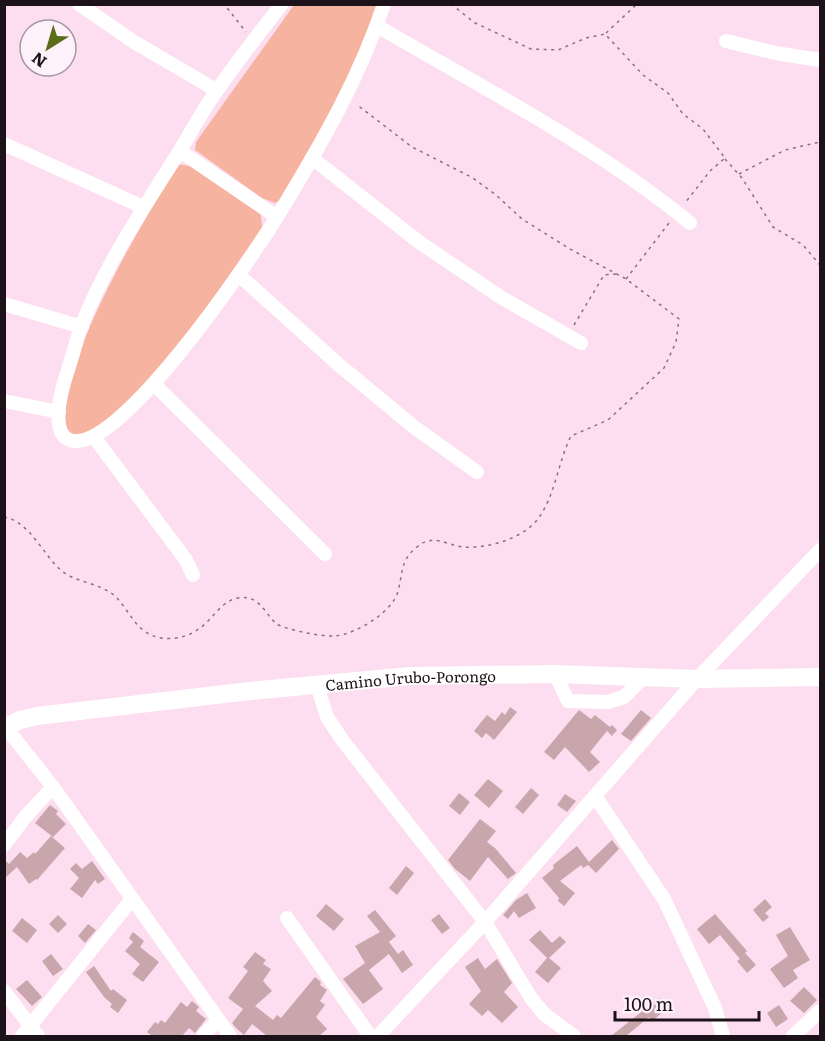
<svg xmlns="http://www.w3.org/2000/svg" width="825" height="1041" font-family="Literata,serif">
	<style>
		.green { fill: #f5b3a0 }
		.building { fill: #c9a6ab }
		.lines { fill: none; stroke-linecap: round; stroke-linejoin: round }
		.path { stroke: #86727e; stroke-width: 1.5; stroke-dasharray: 3 4.5; stroke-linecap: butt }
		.minor { stroke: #fff; stroke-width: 14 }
		.major { stroke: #fff; stroke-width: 18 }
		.labels { text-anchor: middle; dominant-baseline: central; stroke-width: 4.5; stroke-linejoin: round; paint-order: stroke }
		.street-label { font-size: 15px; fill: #1d1219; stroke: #fef1f9 }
	</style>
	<rect width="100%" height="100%" fill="#fddef0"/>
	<g class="green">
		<path d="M294,5H378C354,74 317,137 280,200L275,203L262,198L195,150L196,142Z"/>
		<path d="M178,164L194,167L252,207L261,215L262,228L206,309L149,382L115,415L89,435L70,434C39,392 152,206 178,164Z"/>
	</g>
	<g class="building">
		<polygon points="510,707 517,712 494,740 486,733 482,738 474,731 487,715 495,721 502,712 505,715"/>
		<polygon points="579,710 591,719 595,715 610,727 612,725 617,730 612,736 607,731 590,752 600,762 589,772 565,747 554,760 544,752"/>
		<polygon points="641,710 651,718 631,741 621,734"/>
		<polygon points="488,779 503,791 489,808 474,795"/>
		<polygon points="531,788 539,795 523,814 515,807"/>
		<polygon points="459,793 470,802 460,815 449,806"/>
		<polygon points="565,794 576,801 567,812 557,805"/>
		<polygon points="50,805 58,811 56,814 66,824 53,837 35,823"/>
		<polygon points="480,819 496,831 487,842 495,848 516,873 508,879 488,857 470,881 455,869 448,860"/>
		<polygon points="51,836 65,848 37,880 36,879 29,884 17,867 4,879 4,860 9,864 20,852 27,858 34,852 35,854"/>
		<polygon points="612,840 619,849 596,873 588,865 583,868 581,865 560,881 575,893 564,906 558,901 559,898 542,878 554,868 553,865 577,846 589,862"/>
		<polygon points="92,861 105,879 98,884 95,880 82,898 70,889 79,878 70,869 76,863 82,869"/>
		<polygon points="406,866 414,873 397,895 389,888"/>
		<polygon points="527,893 536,908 519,918 514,911 508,919 503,915 516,900"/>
		<polygon points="765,899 772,907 765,913 769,917 763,922 753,910"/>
		<polygon points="326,904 344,919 334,931 316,916"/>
		<polygon points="375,910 396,936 389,942 398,954 403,950 413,965 402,973 389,954 369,970 383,989 363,1004 343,979 365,963 355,946 380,932 367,916"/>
		<polygon points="439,914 450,928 442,934 431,920"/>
		<polygon points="715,914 747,951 745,953 756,965 747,973 737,961 740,959 720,935 709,944 697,929"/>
		<polygon points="58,915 67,924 58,933 49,924"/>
		<polygon points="22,918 37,930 27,943 12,931"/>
		<polygon points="88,924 96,930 85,943 78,936"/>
		<polygon points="790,927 810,960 793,970 798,978 784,988 770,969 788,956 776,935"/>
		<polygon points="540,930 552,943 560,936 566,942 549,958 561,968 548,983 535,972 547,958 529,940"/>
		<polygon points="133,932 144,941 140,947 159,962 143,982 132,974 140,964 125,951 133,942 129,938"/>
		<polygon points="255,952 266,960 263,964 271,969 263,981 272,991 255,1006 273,1020 277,1015 281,1018 315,977 321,982 320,985 327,990 320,1001 325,1005 316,1017 327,1029 319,1036 267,1036 252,1024 244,1035 235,1027 232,1023 243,1009 228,998 248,971 243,967"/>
		<polygon points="51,954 63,969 53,976 42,961"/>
		<polygon points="478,958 485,969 497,959 512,983 504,992 518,1007 502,1023 488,1010 482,1016 469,1004 481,991 465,967"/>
		<polygon points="94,966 111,991 113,989 127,1000 118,1013 110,1007 112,1004 104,997 86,972"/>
		<polygon points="27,980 42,997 32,1006 16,989"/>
		<polygon points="804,987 817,1000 804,1013 790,1001"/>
		<polygon points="659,998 668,1008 652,1021 649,1017 626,1036 611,1036"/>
		<polygon points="192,1001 199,1007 196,1011 206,1019 195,1033 189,1028 182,1036 152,1036 147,1032 155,1022 158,1024 161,1020 165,1023 181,1002 187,1007"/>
		<polygon points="779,1005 788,1019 776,1027 767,1013"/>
	</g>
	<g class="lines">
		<g class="path">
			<polyline points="221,4 228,9 246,32"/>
			<polyline points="451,4 475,23 531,49 558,50 586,38 605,34 643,75 668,93 683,114 703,129 725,158 710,171 685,203"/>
			<polyline points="606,33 637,4"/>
			<polyline points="725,159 742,178 773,227 803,245 820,265"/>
			<polyline points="739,174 785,150 820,142"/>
			<polyline points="626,279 669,223"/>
			<polyline points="574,325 604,275 616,274"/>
			<path d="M4,517C31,522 43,556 63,572C78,583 101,583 116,597C127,608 134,626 149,634C164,642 186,639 200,628C213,619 221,601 238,598C260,594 265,615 277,624C286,630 324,637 335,636C356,634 393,612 398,591C403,573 400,560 417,547C433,533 446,545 463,547C488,549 526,538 540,516C556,492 558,462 571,436L608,420L664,368L676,342L679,319L626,279L570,249L522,219L496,195L473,178L412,147L356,104"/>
		</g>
		<g class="minor">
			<polyline points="79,4 134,42 216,90"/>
			<path d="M282,4C260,32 238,60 218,89C203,109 192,131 179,152C145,206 104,267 81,327C76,342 72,358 67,373C62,388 51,427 66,438C111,469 255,252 277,217C299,181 321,144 340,107C357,74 372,40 384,4"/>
			<path d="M377,26C483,88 595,145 690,223"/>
			<polyline points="726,41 775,53 820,60"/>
			<polyline points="4,144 143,207"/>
			<polyline points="180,151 277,217"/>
			<polyline points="312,158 419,242 502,298 581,343"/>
			<polyline points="239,275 339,365 414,427 477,472"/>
			<polyline points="4,304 82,327"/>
			<polyline points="154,384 325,554"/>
			<polyline points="4,401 59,412"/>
			<polyline points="94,437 186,560 193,575"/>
			<polyline points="555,674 568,701 608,702 624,697 644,677"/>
			<polyline points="317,685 327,717 343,741 485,922 531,998 544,1014 574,1036"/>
			<polyline points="4,725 53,787 230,1036"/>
			<polyline points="595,796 664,899 715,1008 723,1036"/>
			<polyline points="4,845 26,816 53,787"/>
			<polyline points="287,918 370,1036"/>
			<polyline points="4,991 38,1036"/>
			<polyline points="22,1036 132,899"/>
			<polyline points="203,1036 218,1020"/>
			<polyline points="378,1036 485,922 697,679 820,550"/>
			<polyline points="793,1036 820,1011"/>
		</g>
		<path class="major" id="s1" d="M4,728L20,720L37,716L250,691L410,676L555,674L697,679L820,677"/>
	</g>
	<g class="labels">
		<g class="street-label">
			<text stroke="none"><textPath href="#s1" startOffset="411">Camino Urubo-Porongo</textPath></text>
		</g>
	</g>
	<rect width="825" height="1041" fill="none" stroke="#1d1219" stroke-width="12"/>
	<g transform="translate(48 48) rotate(217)"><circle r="28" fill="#fef1f9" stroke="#a4989f" stroke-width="1.5"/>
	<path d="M0-4.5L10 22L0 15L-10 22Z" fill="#5b6d19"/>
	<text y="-9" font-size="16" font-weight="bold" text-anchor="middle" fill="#1d1219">N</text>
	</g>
	<path d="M615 1011v9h144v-9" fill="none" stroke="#1d1219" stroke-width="3"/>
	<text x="624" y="1011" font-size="18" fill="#1d1219" stroke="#fef1f9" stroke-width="4.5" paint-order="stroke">100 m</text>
</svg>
